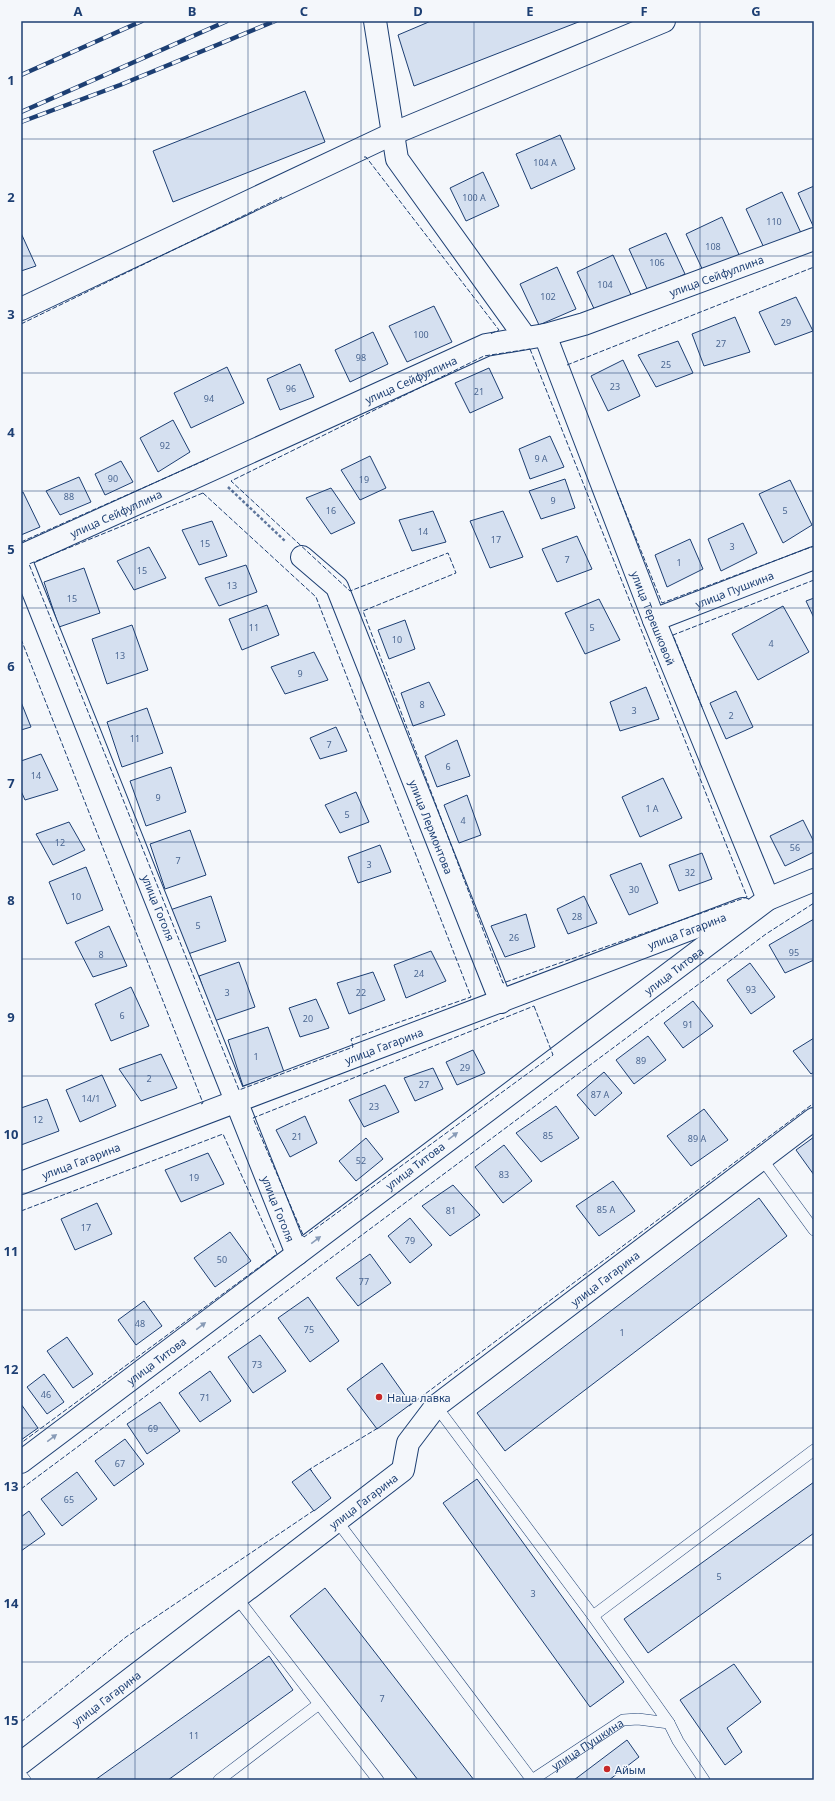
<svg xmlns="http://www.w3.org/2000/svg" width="835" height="1801" font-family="'Noto Sans',sans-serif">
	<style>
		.building { fill: #d5e0f0; stroke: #1d3f73 }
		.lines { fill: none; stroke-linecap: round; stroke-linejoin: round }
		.lane-casing { stroke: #1d3f73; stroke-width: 12 }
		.street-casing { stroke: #1d3f73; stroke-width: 24 }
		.path { stroke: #5e769c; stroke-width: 2.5; stroke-dasharray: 3 2; stroke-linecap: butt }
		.lane { stroke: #f4f7fb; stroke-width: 11 }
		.street { stroke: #f4f7fb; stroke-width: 22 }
		.rail-casing { stroke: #1d3f73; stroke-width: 4.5 }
		.rail { stroke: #f4f7fb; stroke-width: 3; stroke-dasharray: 9; stroke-linecap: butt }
		.fence { stroke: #1d3f73; stroke-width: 1; stroke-dasharray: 5 2; stroke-linecap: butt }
		.oneway { fill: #889bb7 }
		.grid { fill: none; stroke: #1d3f73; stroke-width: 1; stroke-opacity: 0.55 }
		.poi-dot { fill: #c62828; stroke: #f4f7fb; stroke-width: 1.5 }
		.labels { text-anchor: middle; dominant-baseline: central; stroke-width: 3; stroke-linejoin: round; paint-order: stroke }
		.number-label { font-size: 9px; fill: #4b6792 }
		.street-label { font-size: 11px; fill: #1d3f73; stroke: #f4f7fb }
		.poi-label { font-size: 11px; fill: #1d3f73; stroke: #f4f7fb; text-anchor: start }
		.neatline { fill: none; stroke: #1d3f73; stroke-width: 1.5 }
		.grid-label { font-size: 13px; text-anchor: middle; font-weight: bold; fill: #1d3f73 }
	</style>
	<rect width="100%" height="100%" fill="#f4f7fb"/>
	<g class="building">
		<polygon points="431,21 581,21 414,86 398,35"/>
		<polygon points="305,91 325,142 173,202 153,151"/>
		<polygon points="560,135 575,169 531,189 516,154"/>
		<polygon points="483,172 499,206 466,221 450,188"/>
		<polygon points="814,186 814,228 798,193"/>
		<polygon points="782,192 801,233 765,250 746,209"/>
		<polygon points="722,217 741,259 705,275 686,234"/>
		<polygon points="21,233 36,266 21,271"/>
		<polygon points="666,233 685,274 648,291 629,249"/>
		<polygon points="613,255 632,297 596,313 577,272"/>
		<polygon points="557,267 576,309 539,325 520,284"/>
		<polygon points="796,297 813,331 775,345 759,312"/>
		<polygon points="434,306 452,342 407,362 389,326"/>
		<polygon points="735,317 750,352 704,366 692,334"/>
		<polygon points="373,332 388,364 350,382 335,350"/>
		<polygon points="678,341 693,373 656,387 638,355"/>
		<polygon points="623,360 640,396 608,411 591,376"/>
		<polygon points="300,364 314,397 280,410 267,379"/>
		<polygon points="227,367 244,403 191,428 174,393"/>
		<polygon points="489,368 503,398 470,413 455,383"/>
		<polygon points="173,420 190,452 158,472 140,438"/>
		<polygon points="550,436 564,467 530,479 519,449"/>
		<polygon points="370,456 386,488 360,500 341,470"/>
		<polygon points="121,461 133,482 105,495 95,474"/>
		<polygon points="79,477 91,502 60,515 46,491"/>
		<polygon points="565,479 575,508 541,519 529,491"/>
		<polygon points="790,480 812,525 783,543 759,494"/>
		<polygon points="331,488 355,523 331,534 306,498"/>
		<polygon points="23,492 40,527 21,535 21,493"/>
		<polygon points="433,511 446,542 412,551 399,520"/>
		<polygon points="503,511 523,557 490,568 470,521"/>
		<polygon points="212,521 227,556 199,565 182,530"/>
		<polygon points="743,523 757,553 721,571 708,539"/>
		<polygon points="577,536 592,569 557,582 542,549"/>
		<polygon points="690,539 703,569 667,587 655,555"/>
		<polygon points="149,547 166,578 134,590 117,561"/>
		<polygon points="246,565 257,592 219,606 205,578"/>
		<polygon points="84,568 100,613 59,627 44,582"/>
		<polygon points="814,598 814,618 806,601"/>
		<polygon points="599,599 620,640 585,654 565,613"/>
		<polygon points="267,605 279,635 242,650 229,619"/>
		<polygon points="783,606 809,652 758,680 732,634"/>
		<polygon points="405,620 415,649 389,659 378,630"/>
		<polygon points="132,625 148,670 107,684 92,639"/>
		<polygon points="314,652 328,680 285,694 271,667"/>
		<polygon points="429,682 445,715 413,726 401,693"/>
		<polygon points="646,687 659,719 620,731 610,702"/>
		<polygon points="736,691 753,727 726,739 710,703"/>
		<polygon points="21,702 31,727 21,730"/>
		<polygon points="147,708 163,753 122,767 107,722"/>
		<polygon points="336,727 347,751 320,759 310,738"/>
		<polygon points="457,740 470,776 437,787 425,756"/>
		<polygon points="41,754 58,790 25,800 21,791 21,761"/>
		<polygon points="171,767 186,812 146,826 130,781"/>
		<polygon points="663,778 682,818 640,837 622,797"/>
		<polygon points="356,792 369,822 340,833 325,805"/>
		<polygon points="467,795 481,835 459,843 444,805"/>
		<polygon points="803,820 814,842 814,852 785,866 770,836"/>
		<polygon points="69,822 85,850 53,865 36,834"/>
		<polygon points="190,830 206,875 165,889 150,844"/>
		<polygon points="380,845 391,872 358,883 348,857"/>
		<polygon points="702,853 712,879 679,891 669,865"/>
		<polygon points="641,863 658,903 629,915 610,875"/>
		<polygon points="86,867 103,910 67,924 49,882"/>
		<polygon points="211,896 226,941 185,955 170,910"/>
		<polygon points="584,896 597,923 568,934 557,909"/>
		<polygon points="526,914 535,947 505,957 491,926"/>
		<polygon points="814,919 814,960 785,973 769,945"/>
		<polygon points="109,926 127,966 93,977 75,942"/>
		<polygon points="431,951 446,981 406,998 394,965"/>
		<polygon points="239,962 255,1007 214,1021 199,976"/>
		<polygon points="750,963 775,997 751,1014 727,980"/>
		<polygon points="373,972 385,1000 349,1014 337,983"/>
		<polygon points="131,987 149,1026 111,1041 95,1004"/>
		<polygon points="316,999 329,1028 300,1037 289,1008"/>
		<polygon points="693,1001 713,1026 683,1048 664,1023"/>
		<polygon points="268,1027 284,1072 243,1086 228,1040"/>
		<polygon points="648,1036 666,1060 634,1084 616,1060"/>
		<polygon points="814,1038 814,1072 811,1074 793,1051"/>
		<polygon points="473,1050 485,1073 457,1085 446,1062"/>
		<polygon points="161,1054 177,1088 141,1101 119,1069"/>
		<polygon points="433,1068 443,1089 415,1101 404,1078"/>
		<polygon points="604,1072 622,1093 595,1116 577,1095"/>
		<polygon points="102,1075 116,1106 80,1122 66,1090"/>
		<polygon points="385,1085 399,1112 364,1127 349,1100"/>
		<polygon points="47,1099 59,1131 21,1145 21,1108"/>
		<polygon points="556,1106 579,1138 541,1162 516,1133"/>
		<polygon points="704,1109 728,1140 691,1166 667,1136"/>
		<polygon points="305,1116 317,1143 290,1157 276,1130"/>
		<polygon points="814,1137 814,1175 796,1150"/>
		<polygon points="366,1138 383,1159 356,1181 339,1161"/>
		<polygon points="504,1145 532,1181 503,1203 475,1167"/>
		<polygon points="208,1153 224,1184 181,1202 165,1170"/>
		<polygon points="613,1181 635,1211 599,1236 576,1206"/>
		<polygon points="453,1185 480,1215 450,1236 422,1206"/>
		<polygon points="759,1198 787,1236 505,1451 477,1413"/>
		<polygon points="97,1203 112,1234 75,1250 61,1219"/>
		<polygon points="410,1218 432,1245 410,1263 388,1236"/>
		<polygon points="230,1232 251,1261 215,1287 194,1258"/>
		<polygon points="370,1254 391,1283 358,1306 336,1278"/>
		<polygon points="308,1297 339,1341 310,1362 278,1318"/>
		<polygon points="144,1301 162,1326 136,1345 118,1320"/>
		<polygon points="260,1335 286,1371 253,1393 228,1357"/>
		<polygon points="67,1337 93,1374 73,1388 47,1351"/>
		<polygon points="382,1363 411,1404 377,1429 347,1389"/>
		<polygon points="210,1371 231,1401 200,1422 179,1393"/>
		<polygon points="44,1374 64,1402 47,1414 27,1387"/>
		<polygon points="160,1402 180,1431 147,1454 127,1424"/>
		<polygon points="21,1404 38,1428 21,1440"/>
		<polygon points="125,1439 144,1464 114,1486 95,1461"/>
		<polygon points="310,1469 331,1498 314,1511 292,1482"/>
		<polygon points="77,1472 97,1499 62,1526 41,1499"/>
		<polygon points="477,1479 624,1682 590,1707 443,1503"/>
		<polygon points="814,1482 814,1533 648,1653 624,1619"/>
		<polygon points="29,1511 45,1534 21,1551 21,1517"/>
		<polygon points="325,1588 474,1780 418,1780 290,1616"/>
		<polygon points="269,1656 293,1690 168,1780 95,1780"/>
		<polygon points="734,1664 761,1702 727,1728 742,1752 725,1765 680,1700"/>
		<polygon points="627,1740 639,1757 609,1780 574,1780"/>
	</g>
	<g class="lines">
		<defs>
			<g id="lane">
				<polyline points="762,1159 814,1230"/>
				<polyline points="436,1406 593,1616 669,1723 678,1741 704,1780"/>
				<polyline points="337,1521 532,1780"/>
				<polyline points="237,1598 378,1780"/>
				<polyline points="593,1616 814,1450"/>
				<polyline points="21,1775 25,1780"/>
				<polyline points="219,1780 319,1704"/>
				<path id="s1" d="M532,1780L623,1720L638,1719L669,1723"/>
			</g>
			<g id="street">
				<polyline points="375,21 397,159 525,337"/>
				<polyline points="21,309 392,134 664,21"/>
				<path id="s2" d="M545,335L654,620L768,899"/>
				<path id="s3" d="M21,556L486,345L545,335L584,324L814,239"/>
				<path id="s4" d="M302,557L337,587L501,1002"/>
				<path id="s5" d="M21,561L297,1254"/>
				<path id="s6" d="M654,620L814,558"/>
				<path id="s7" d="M21,1183L743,909"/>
				<path id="s8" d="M21,1462L768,899L814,880"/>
				<path id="s9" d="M21,1763L403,1470L408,1443L436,1406L814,1119"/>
			</g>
		</defs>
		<use href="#lane" class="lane-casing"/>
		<use href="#street" class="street-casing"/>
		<polyline class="path" points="228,487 285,541"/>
		<use href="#lane" class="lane"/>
		<use href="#street" class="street"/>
		<defs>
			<g id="rail">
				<polyline points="21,75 142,21"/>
				<polyline points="21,112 227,21"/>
				<polyline points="21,122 120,85 275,21"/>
			</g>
		</defs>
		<use href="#rail" class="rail-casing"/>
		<use href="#rail" class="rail"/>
		<g class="fence">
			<polyline points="364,157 366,157 499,330 490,334"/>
			<polyline points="21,324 282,197"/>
			<polygon points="530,349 747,897 503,983 363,611 456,573 448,553 350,591 231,481 484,356"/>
			<polyline points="567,365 814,267"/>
			<polyline points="617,491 662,603 814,546"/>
			<polygon points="203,493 316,597 471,997 351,1039 353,1047 239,1090 29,564"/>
			<polyline points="21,542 208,459"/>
			<polyline points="21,639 203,1103 201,1104"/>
			<polyline points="702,707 673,635 814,580"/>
			<polygon points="534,1006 553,1055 304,1237 253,1118"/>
			<polyline points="21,1211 223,1134 277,1254 21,1443"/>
			<polyline points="409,1406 814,1103"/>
			<polyline points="312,1471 310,1469 378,1428"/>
			<polyline points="21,1489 766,934 814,903"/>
			<polyline points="21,1722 126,1637 316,1509"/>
		</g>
	</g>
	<defs><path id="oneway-solid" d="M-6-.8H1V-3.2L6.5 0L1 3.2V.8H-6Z"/></defs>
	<g class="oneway">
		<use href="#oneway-solid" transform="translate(453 1136) rotate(-37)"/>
		<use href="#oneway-solid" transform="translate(316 1240) rotate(-37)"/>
		<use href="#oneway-solid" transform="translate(201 1326) rotate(-37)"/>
		<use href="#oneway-solid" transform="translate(52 1438) rotate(-37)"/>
	</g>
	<path class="grid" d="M135,21V1780M248,21V1780M361,21V1780M474,21V1780M587,21V1780M700,21V1780M21,139H814M21,256H814M21,373H814M21,491H814M21,608H814M21,725H814M21,842H814M21,959H814M21,1076H814M21,1193H814M21,1310H814M21,1428H814M21,1545H814M21,1662H814"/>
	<g class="poi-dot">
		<circle cx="379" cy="1397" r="4"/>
		<circle cx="607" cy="1769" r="4"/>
	</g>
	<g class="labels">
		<g class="number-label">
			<text x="545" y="162">104 А</text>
			<text x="474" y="197">100 А</text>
			<text x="774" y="221">110</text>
			<text x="713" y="246">108</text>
			<text x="657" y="262">106</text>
			<text x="605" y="284">104</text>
			<text x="548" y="296">102</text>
			<text x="786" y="322">29</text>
			<text x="421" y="334">100</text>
			<text x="721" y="343">27</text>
			<text x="361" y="357">98</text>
			<text x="666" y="364">25</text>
			<text x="615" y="386">23</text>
			<text x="291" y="388">96</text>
			<text x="479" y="391">21</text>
			<text x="209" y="398">94</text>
			<text x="165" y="445">92</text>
			<text x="541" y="458">9 А</text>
			<text x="113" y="478">90</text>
			<text x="364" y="479">19</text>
			<text x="69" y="496">88</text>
			<text x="553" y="500">9</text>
			<text x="331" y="510">16</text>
			<text x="785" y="510">5</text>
			<text x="423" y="531">14</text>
			<text x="496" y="539">17</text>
			<text x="205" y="543">15</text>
			<text x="732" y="546">3</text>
			<text x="567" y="559">7</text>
			<text x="679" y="562">1</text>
			<text x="142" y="570">15</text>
			<text x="232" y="585">13</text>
			<text x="72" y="598">15</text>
			<text x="254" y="627">11</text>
			<text x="592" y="627">5</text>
			<text x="397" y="639">10</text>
			<text x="771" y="643">4</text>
			<text x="120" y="655">13</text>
			<text x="300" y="673">9</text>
			<text x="422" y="704">8</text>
			<text x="634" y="710">3</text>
			<text x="731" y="715">2</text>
			<text x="135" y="738">11</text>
			<text x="329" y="744">7</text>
			<text x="448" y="766">6</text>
			<text x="36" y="775">14</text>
			<text x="158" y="797">9</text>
			<text x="652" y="808">1 А</text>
			<text x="347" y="814">5</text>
			<text x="463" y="820">4</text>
			<text x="60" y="842">12</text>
			<text x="795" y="847">56</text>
			<text x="178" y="860">7</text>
			<text x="369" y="864">3</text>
			<text x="690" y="872">32</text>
			<text x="634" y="889">30</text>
			<text x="76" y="896">10</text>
			<text x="577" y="916">28</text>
			<text x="198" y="925">5</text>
			<text x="514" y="937">26</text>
			<text x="794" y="952">95</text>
			<text x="101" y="954">8</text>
			<text x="419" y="973">24</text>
			<text x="751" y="989">93</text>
			<text x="227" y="992">3</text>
			<text x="361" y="992">22</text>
			<text x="122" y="1015">6</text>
			<text x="308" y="1018">20</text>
			<text x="688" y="1024">91</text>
			<text x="256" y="1056">1</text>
			<text x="641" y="1060">89</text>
			<text x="465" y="1067">29</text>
			<text x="149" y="1078">2</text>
			<text x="424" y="1084">27</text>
			<text x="600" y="1094">87 А</text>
			<text x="91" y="1098">14/1</text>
			<text x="374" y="1106">23</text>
			<text x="38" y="1119">12</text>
			<text x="548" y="1135">85</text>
			<text x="297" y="1136">21</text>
			<text x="697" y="1138">89 А</text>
			<text x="361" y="1160">52</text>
			<text x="504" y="1174">83</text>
			<text x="194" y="1177">19</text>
			<text x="606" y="1209">85 А</text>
			<text x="451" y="1210">81</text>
			<text x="86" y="1227">17</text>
			<text x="410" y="1240">79</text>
			<text x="222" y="1259">50</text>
			<text x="364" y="1281">77</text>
			<text x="140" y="1323">48</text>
			<text x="309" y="1329">75</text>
			<text x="622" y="1332">1</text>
			<text x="257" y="1364">73</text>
			<text x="46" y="1394">46</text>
			<text x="205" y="1397">71</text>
			<text x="153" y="1428">69</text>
			<text x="120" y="1463">67</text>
			<text x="69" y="1499">65</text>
			<text x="719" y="1576">5</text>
			<text x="533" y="1593">3</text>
			<text x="382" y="1698">7</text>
			<text x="194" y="1735">11</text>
		</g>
		<g class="street-label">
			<text stroke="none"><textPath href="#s3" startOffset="752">улица Сейфуллина</textPath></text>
			<text stroke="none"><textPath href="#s3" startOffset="428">улица Сейфуллина</textPath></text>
			<text stroke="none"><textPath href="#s3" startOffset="104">улица Сейфуллина</textPath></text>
			<text stroke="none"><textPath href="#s6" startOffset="86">улица Пушкина</textPath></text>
			<text stroke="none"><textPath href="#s2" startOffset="303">улица Терешковой</textPath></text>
			<text stroke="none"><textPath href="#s4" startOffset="304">улица Лермонтова</textPath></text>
			<text stroke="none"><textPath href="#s5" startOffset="373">улица Гоголя</textPath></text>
			<text stroke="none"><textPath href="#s7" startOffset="712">улица Гагарина</textPath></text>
			<text stroke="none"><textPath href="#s8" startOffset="817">улица Титова</textPath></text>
			<text stroke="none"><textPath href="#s7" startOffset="388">улица Гагарина</textPath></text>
			<text stroke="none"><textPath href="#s7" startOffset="64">улица Гагарина</textPath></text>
			<text stroke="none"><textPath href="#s8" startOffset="493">улица Титова</textPath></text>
			<text stroke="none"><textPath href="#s5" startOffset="697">улица Гоголя</textPath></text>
			<text stroke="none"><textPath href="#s9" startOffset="767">улица Гагарина</textPath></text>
			<text stroke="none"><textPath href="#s8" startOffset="169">улица Титова</textPath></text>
			<text stroke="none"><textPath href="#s9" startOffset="431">улица Гагарина</textPath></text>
			<text stroke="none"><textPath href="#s9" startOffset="107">улица Гагарина</textPath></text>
			<text stroke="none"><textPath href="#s1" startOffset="66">улица Пушкина</textPath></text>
		</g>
		<g class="poi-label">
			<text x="387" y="1397">Наша лавка</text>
			<text x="615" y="1769">Айым</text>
		</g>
	</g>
	<rect width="835" height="1801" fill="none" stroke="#f4f7fb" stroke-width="44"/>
	<rect x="22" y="22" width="791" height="1757" class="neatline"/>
	<g class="grid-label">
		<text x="78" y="16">A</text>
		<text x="192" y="16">B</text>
		<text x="304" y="16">C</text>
		<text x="418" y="16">D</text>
		<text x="530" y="16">E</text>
		<text x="644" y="16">F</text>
		<text x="756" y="16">G</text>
		<text x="11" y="85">1</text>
		<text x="11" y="202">2</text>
		<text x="11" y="319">3</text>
		<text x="11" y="437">4</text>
		<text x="11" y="554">5</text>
		<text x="11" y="671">6</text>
		<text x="11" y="788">7</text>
		<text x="11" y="905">8</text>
		<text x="11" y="1022">9</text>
		<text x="11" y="1139">10</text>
		<text x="11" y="1256">11</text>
		<text x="11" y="1374">12</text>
		<text x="11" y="1491">13</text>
		<text x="11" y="1608">14</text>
		<text x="11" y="1725">15</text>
	</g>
</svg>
